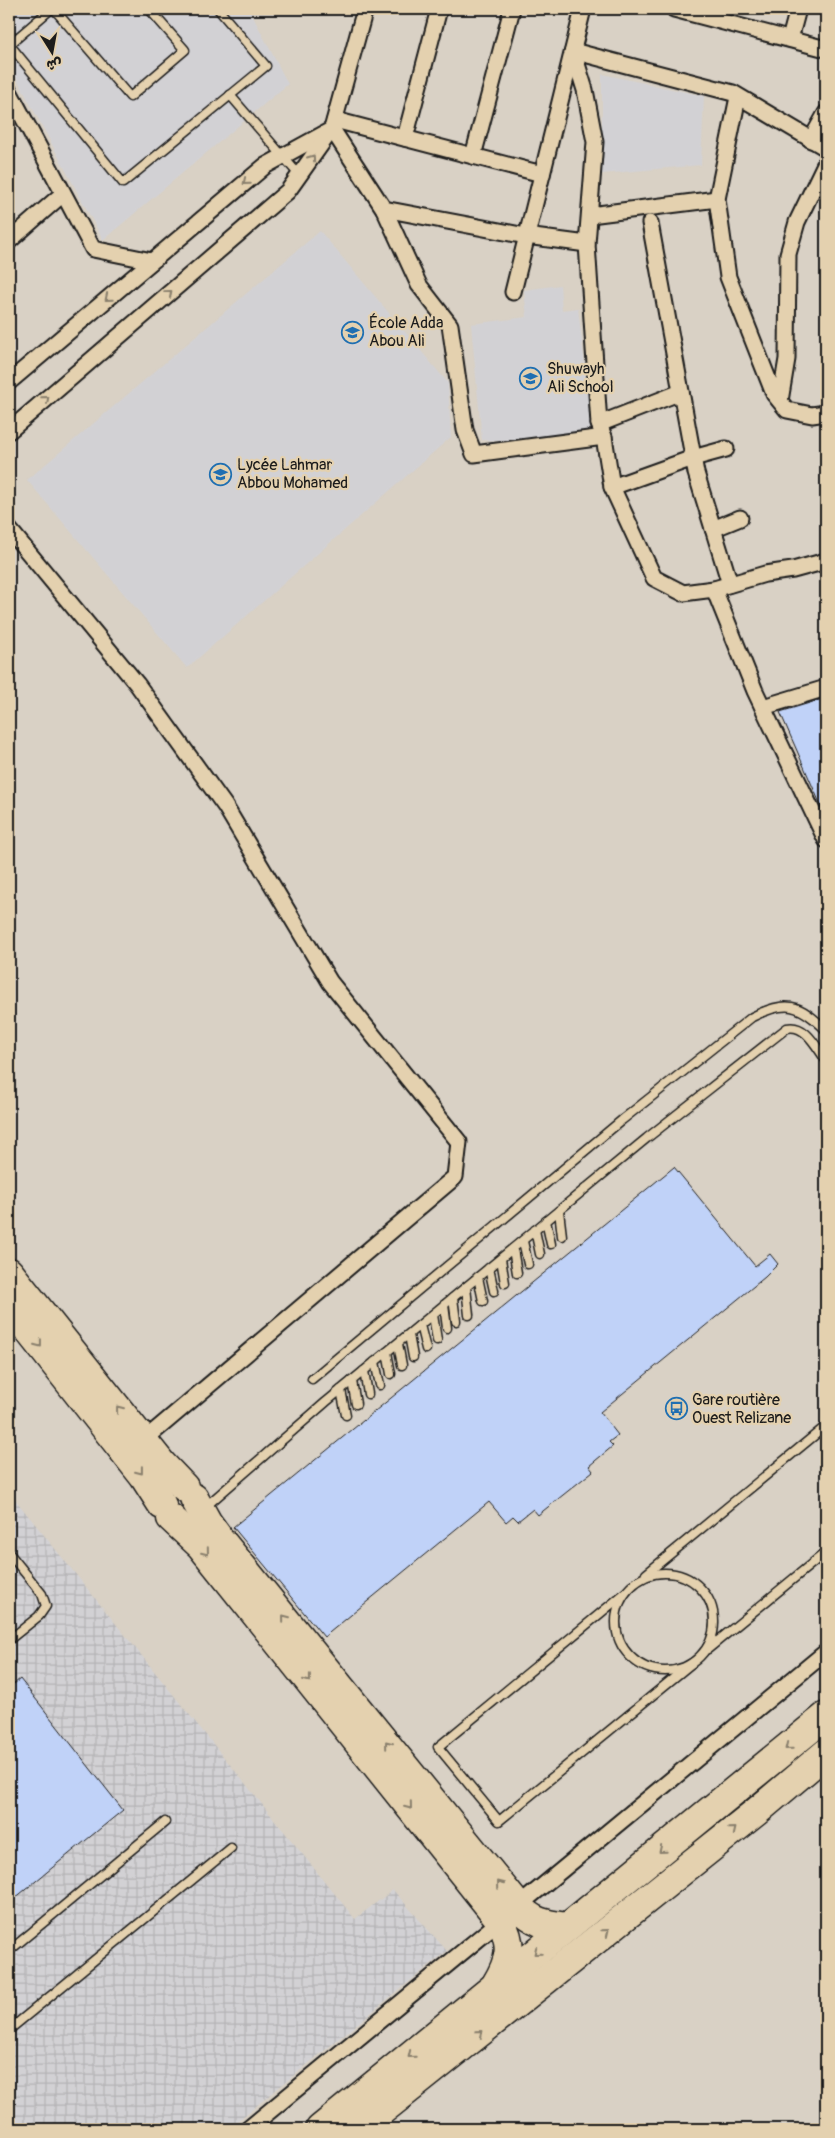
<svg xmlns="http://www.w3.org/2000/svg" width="835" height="2138" font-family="Pangolin,'Playpen Sans Arabic',sans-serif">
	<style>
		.built { fill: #d2d1d4 }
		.industrial { fill: url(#industrial-grid) }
		.building { fill: #c0d2f8; stroke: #1c1c1c }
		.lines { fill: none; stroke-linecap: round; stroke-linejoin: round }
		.lane-casing { stroke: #1c1c1c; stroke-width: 11 }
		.street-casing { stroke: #1c1c1c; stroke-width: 19 }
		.highway-casing { stroke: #1c1c1c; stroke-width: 31 }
		.lane { stroke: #e4d1af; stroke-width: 8 }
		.street { stroke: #e4d1af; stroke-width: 15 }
		.highway { stroke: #e4d1af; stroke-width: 28 }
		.oneway { stroke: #8a806d }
		.labels { text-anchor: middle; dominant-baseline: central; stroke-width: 4.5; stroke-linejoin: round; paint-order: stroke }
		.poi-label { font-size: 16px; fill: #1c1c1c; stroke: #e4d1af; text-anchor: start }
	</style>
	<defs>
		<pattern id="industrial-grid" width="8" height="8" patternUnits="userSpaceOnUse" patternTransform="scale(1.25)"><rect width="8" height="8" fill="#d2d1d4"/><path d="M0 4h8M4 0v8" fill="none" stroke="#b4b3b5"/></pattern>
	</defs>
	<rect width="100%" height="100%" fill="#d9d1c5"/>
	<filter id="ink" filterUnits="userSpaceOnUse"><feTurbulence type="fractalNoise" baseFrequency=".02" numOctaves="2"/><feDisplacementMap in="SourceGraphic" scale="10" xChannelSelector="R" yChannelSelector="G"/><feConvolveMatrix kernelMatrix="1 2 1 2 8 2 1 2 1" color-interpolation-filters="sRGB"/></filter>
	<g filter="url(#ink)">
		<g class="built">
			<polygon points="9,9 249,9 288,84 103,240 9,64"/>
			<polygon points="602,74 704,96 701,165 602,174"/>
			<polygon points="320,231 448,383 451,437 187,668 27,480"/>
			<polygon points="560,285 562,310 578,308 593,432 515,441 482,440 471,324 527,317 524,290"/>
		</g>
		<polygon class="industrial" points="9,1492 355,1919 393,1890 447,1951 228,2129 9,2129"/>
		<g class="building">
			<polygon points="826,698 826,817 780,712"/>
			<polygon points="674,1167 755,1266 770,1254 778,1264 765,1277 600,1412 618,1435 609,1442 613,1446 589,1466 593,1471 538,1515 533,1509 518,1521 513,1516 506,1522 489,1502 324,1637 233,1527"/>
			<polygon points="20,1679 123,1810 9,1903 9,1688"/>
		</g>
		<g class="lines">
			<defs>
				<g id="lane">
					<polyline points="54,9 130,97 185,50 149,9"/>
					<polyline points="9,44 123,183 266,66 218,9"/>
					<polyline points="9,45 51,9"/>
					<polyline points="230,95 299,175"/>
					<polyline points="559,1211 562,1236"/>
					<polyline points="546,1221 551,1244"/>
					<polyline points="535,1230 540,1254"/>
					<polyline points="523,1241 528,1264"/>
					<polyline points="513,1249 517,1273"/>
					<polyline points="501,1259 505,1283"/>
					<polyline points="489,1268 494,1291"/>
					<polyline points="478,1277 483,1301"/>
					<polyline points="466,1287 469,1315"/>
					<polyline points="453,1298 456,1321"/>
					<polyline points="444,1305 447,1328"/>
					<polyline points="433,1315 437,1340"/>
					<polyline points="420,1325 426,1349"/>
					<polyline points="409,1335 413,1357"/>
					<polyline points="398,1344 402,1365"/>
					<polyline points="387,1352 391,1374"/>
					<polyline points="375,1362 380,1385"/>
					<polyline points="364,1371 368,1394"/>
					<path d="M312,1379L622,1120L752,1017C786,1000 799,1003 826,1030"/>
					<polyline points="352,1381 356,1404"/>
					<polyline points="341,1390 346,1415"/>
					<path d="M204,1508L326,1402L647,1138L787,1028C806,1024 816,1047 826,1060"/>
					<polyline points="9,1553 42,1594 46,1606 39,1616 9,1640"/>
					<circle cx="665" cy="1622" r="49"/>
					<polyline points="646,1574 826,1426"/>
					<polyline points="625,1593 438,1747 499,1821 692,1663"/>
					<polyline points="708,1649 826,1552"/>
					<polyline points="9,1951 165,1822"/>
					<polyline points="9,2030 231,1848"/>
				</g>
				<g id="street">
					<polyline points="674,9 826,49"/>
					<polyline points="790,39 798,9"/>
					<polyline points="573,51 585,90 595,142 587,244 599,424 604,437 612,487 654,578 683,593 714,589 765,574 793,570 826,561"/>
					<polyline points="573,51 733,93 826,148"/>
					<polyline points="9,91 93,249 152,261"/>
					<polyline points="738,97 717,199 728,277 774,394 787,410 812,415 826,413"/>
					<polyline points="335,120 542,174"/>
					<polyline points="332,129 384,209 419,285 450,325 465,430 474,454 604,437"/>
					<polyline points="405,138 439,9"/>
					<polyline points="811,140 826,113"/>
					<polyline points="473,156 512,9"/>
					<polyline points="384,209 526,236 587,244"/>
					<polyline points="590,215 717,199"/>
					<polyline points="650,223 696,473 730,584"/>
					<polyline points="9,241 58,198"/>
					<polyline points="513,292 583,9"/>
					<polyline points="9,382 265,166 329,131"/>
					<polyline points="780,401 787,359 788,254 797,222 826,162"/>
					<polyline points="599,424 681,392"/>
					<polyline points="9,431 288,191 332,129 365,9"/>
					<polyline points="612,487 693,458 726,449"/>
					<polyline points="9,529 137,684 225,806 330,982 459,1142 455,1177 143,1441"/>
					<polyline points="713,529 740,518"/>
					<polyline points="714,589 755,691 826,840"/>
					<polyline points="763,707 826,688"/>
					<polyline points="248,2129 826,1652"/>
				</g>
				<g id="highway">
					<polyline points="9,1272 162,1464 184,1487"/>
					<polyline points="9,1306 144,1477 162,1505"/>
					<path d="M194,1498L208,1523L219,1538L518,1906C534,1923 544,1924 567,1927"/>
					<path d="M171,1518L201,1546L500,1920C514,1945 510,1961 496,1984"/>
					<polyline points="320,2129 826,1716"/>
					<polyline points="359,2129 756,1812 826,1753"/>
				</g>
			</defs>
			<use href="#lane" class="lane-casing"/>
			<use href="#street" class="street-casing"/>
			<use href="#highway" class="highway-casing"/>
			<use href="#lane" class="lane"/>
			<use href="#street" class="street"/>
			<use href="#highway" class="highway"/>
		</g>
		<defs><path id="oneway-chevron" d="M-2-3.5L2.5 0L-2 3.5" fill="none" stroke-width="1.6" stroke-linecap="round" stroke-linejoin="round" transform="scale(1.25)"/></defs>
		<g class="oneway">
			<use href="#oneway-chevron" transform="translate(312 158) rotate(-55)"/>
			<use href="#oneway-chevron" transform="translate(246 182) rotate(140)"/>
			<use href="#oneway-chevron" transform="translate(169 293) rotate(-41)"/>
			<use href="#oneway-chevron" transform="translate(108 298) rotate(140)"/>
			<use href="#oneway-chevron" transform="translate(46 399) rotate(-41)"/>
			<use href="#oneway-chevron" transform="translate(39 1344) rotate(52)"/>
			<use href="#oneway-chevron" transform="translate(119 1409) rotate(-128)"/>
			<use href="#oneway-chevron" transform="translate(140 1471) rotate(52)"/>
			<use href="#oneway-chevron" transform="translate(206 1552) rotate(51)"/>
			<use href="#oneway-chevron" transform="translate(285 1618) rotate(-129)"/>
			<use href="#oneway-chevron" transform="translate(308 1679) rotate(52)"/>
			<use href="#oneway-chevron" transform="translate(388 1744) rotate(-129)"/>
			<use href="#oneway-chevron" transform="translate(788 1747) rotate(141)"/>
			<use href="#oneway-chevron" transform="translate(409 1806) rotate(51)"/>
			<use href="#oneway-chevron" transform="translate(733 1830) rotate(-39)"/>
			<use href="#oneway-chevron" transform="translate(662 1850) rotate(141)"/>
			<use href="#oneway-chevron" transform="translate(500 1884) rotate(-129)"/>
			<use href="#oneway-chevron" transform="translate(606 1932) rotate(-39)"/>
			<use href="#oneway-chevron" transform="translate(537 1952) rotate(141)"/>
			<use href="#oneway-chevron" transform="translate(480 2033) rotate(-39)"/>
			<use href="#oneway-chevron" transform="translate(411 2055) rotate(141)"/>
		</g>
	</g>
	<defs>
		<symbol id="school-ring" viewBox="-11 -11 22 22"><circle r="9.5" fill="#e4d1af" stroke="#1f6fb2" stroke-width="1.5"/><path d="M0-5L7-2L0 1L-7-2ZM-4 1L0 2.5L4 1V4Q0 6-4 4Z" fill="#1f6fb2"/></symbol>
		<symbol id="bus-ring" viewBox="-11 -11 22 22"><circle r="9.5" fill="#e4d1af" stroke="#1f6fb2" stroke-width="1.5"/><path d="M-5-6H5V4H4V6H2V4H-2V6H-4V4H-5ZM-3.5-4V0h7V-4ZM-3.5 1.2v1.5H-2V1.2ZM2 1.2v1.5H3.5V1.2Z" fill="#1f6fb2"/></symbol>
	</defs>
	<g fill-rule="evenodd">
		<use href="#school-ring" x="340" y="320" width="25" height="25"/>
		<use href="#school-ring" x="518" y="366" width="25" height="25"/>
		<use href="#school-ring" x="208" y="462" width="25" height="25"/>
		<use href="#bus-ring" x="664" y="1396" width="25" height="25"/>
	</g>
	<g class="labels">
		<g class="poi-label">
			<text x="369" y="323">École Adda<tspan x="369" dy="18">Abou Ali</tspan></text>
			<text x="547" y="369">Shuwayh<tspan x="547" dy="18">Ali School</tspan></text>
			<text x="237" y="465">Lycée Lahmar<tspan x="237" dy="18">Abbou Mohamed</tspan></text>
			<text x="692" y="1400">Gare routière<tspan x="692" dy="18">Ouest Relizane</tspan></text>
		</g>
	</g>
	<rect width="835" height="2138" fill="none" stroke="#e4d1af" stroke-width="30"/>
	<rect x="15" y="15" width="805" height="2108" fill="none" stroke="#1c1c1c" stroke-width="2" filter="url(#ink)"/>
	<g transform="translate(52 52) rotate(169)" stroke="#e4d1af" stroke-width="4" paint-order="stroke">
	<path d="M0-4L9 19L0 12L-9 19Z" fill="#1c1c1c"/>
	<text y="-8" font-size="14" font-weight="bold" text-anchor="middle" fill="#1c1c1c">ش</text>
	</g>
</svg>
